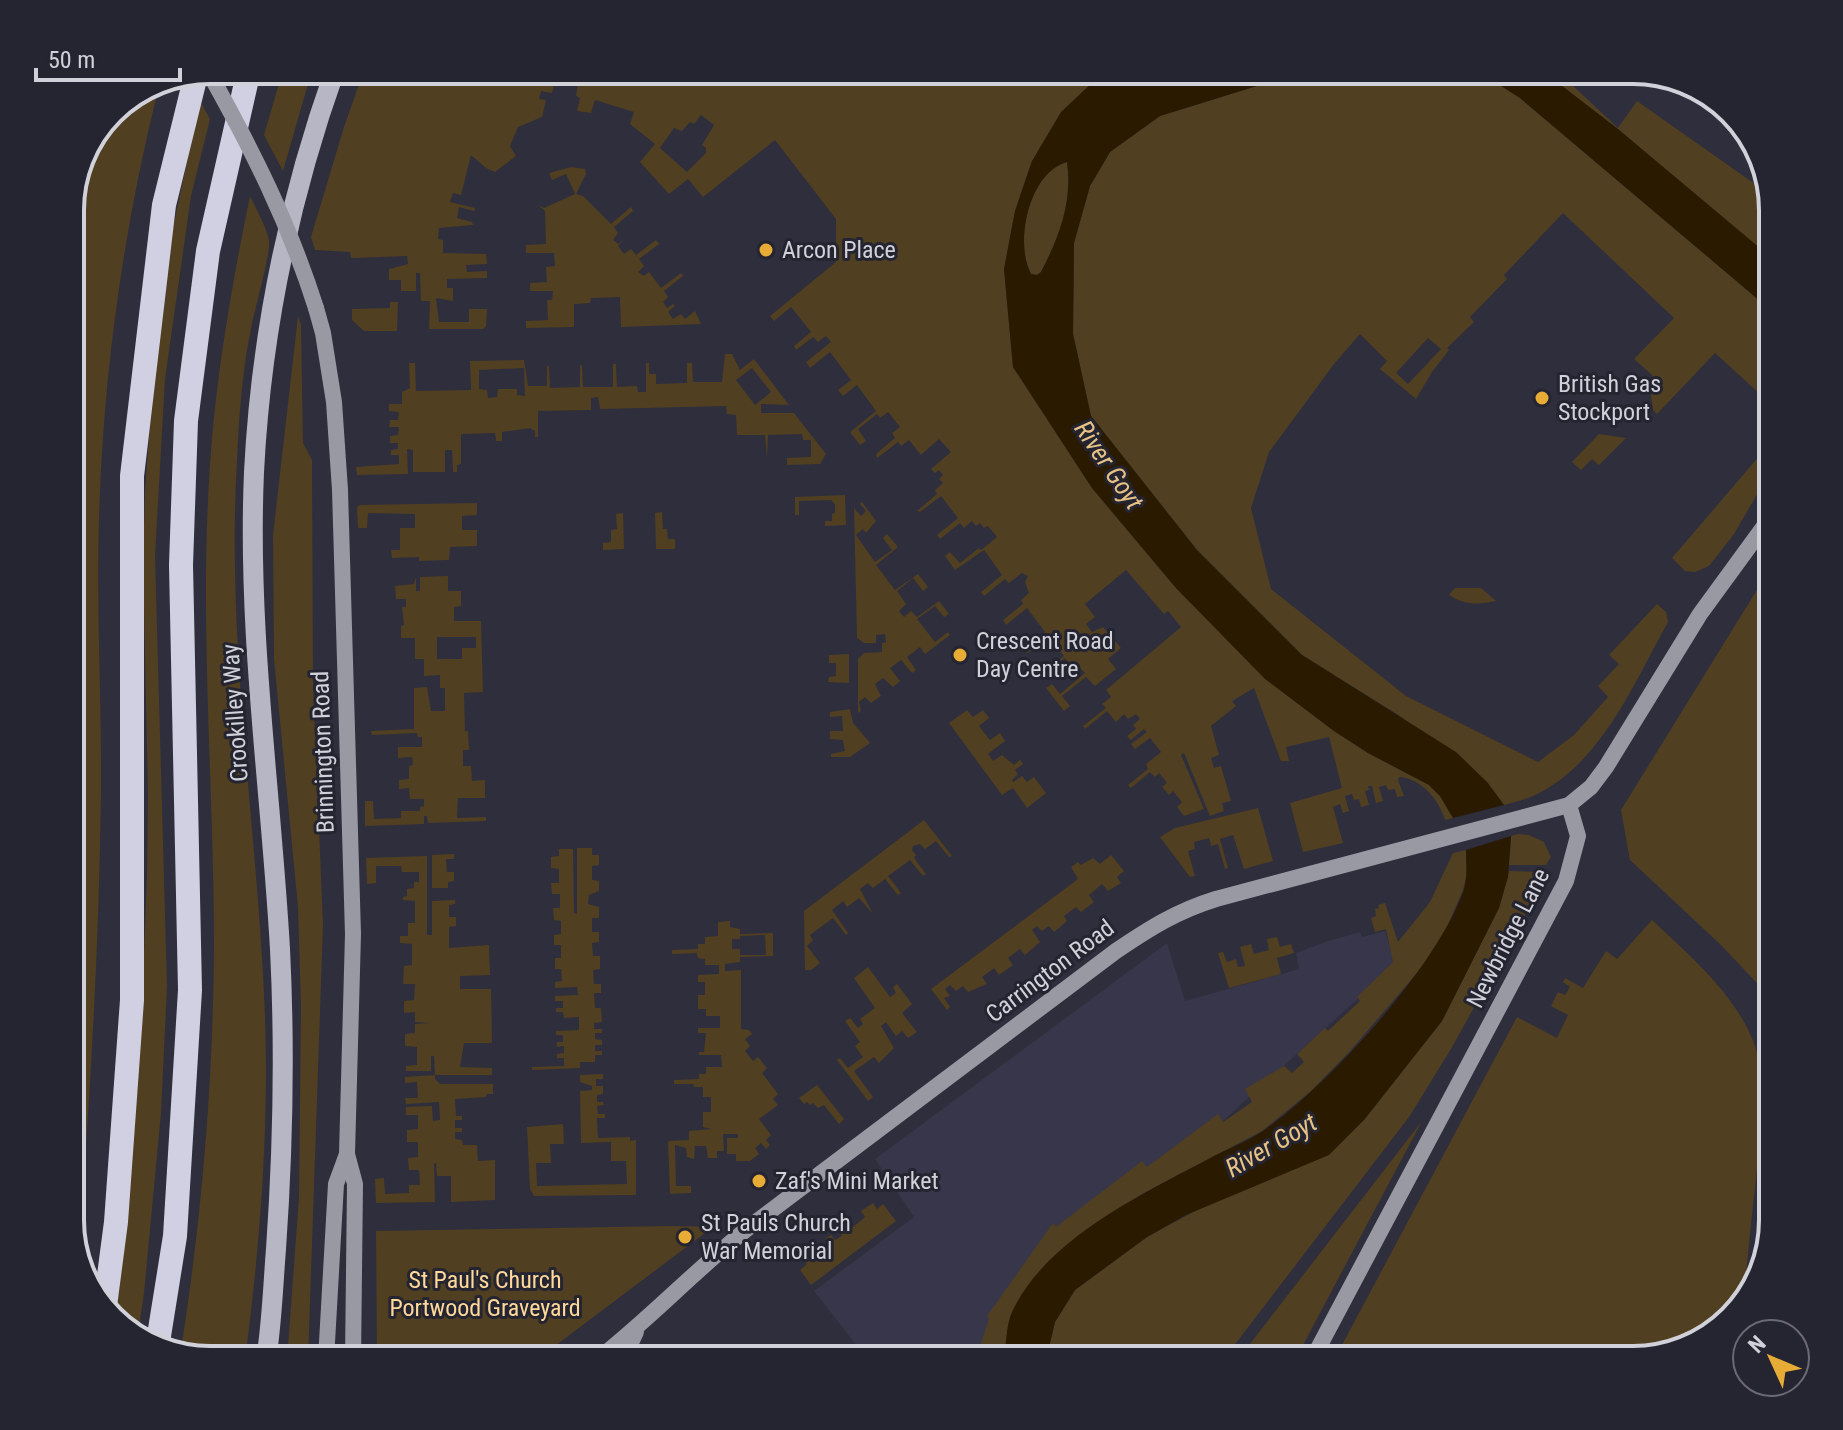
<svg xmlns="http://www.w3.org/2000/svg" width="1843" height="1430" font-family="'Roboto Condensed',sans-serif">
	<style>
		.built { fill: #37364a }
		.green { fill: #513f21; fill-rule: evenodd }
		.water { fill: #2a1b00; fill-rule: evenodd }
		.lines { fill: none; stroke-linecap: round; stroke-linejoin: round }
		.secondary { stroke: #9999a4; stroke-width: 16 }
		.primary { stroke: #b6b6c5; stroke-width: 20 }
		.highway { stroke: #d1d0e2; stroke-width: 24 }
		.secondary-bridge { stroke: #9999a4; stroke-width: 16 }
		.poi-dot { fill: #e7ac36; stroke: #252431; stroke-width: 3 }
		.labels { text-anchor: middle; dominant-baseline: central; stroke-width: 6; stroke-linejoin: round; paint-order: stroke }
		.poi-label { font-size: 24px; fill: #d1d1da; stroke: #252431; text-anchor: start }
		.street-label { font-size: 24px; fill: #d1d1da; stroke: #252431 }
		.park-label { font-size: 24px; fill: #ffd99a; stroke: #252431 }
		.water-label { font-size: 26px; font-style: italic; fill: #e7c284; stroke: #252431 }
		.rim { fill: none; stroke: #d1d1da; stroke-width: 4 }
	</style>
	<rect width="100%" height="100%" fill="#2e2e3c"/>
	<polygon class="built" points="1385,931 1394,962 1373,985 1202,1140 1000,1360 868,1360 814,1291 914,1217 875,1159 1167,943 1185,1001 1299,969 1296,953 1328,941 1360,932 1362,937"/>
	<g class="green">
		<polygon points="283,70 312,70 283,171 264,135"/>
		<path d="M364,70H1116L1095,80L1032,161L1015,211L1004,269L1013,367L1092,488L1176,588L1266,679L1334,731L1368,753L1429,785L1440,796L1453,818L1445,820C1439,800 1421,778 1399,777L1398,780L1404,796L1397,797L1395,789L1388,790L1386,785L1379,787L1383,801L1376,803L1372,786H1368L1369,790L1365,791L1369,805L1361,807L1359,799L1354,800L1352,794L1345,796L1349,811L1343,813L1340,804L1333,807L1343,843L1303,852L1290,803L1342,788L1329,737L1286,747L1289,761H1281L1254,688L1232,701L1236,706L1211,726L1219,755L1211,758L1214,768L1221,766L1231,801L1222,803L1224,811L1210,816L1184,753L1181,755L1204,809L1184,816L1177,807L1182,802L1173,791L1169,795L1162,787L1167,783L1159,773L1155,777L1150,772L1131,788L1128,785L1148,769L1146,764L1161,752L1150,738L1135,749L1131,744L1147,732L1144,729L1131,740L1127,736L1136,729L1133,725L1140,719L1136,714L1128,719L1124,714L1116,722L1107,711L1085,729L1083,726L1106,708L1102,704L1111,697L1106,690L1181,627L1168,611L1164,614L1126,570L1085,604L1095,617L1086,624L1092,632L1103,627L1121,648L1108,659L1116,669L1095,686L1086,677L1062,696L1070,706L1064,711L1046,688L1052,684L1060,694L1085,673L1081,669L1077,673L1065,658L1044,674L1043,672L1064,656L1048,637L1028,653L1024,648L1045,632L1027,608L1006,625L1003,620L1023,604L1021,600L1029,593L1025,582L1028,576L1022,573L1009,583L1005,579L984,596L981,592L1002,575L984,550L955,570L945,556L950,552L960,563L979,548L981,550L997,537L988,526L984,528L980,523L976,526L972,521L964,528L960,523L940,539L937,535L958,518L941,496L920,512L917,511L937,494L935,490L943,483L939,479L943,475L939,470L935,473L931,469L951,452L939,439L921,455L909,440L901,446L898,442L877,458L876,454L895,438L892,433L900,427L888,412L880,418L877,414L858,429L866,441L860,445L850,432L876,411L857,385L843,396L838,390L851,380L830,352L810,368L806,362L831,342L826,336L818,342L813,337L796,350L794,346L811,332L791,307L774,321L770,316L836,262V219L775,140L703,197L688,179L669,194L640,162L655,144L630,124L634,112L595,100L591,113L577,111L580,98L576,96L578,83L567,80L568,74L557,72L552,93L541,91L539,99L546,100L542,117L518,127L510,146L516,156L495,172L486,168L471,155L461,195L453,193L450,202L475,208L474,211L459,207L457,218L472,222L473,225L439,228L438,239L443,240V253L486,254L487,264L466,265L467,272L487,271V278L447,279V288H453V301L436,298L439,322H469V309H487L486,326L483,329H429L430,301H421L420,273H416V291H401V280H389V269L408,264L407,256L351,258L350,252L315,250L311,237L344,127ZM701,115L714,125L702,145L706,148V153L687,172L660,148L674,128L682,131L690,122L694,124Z"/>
		<path d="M1316,70H1476L1520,98L1773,312V406L1715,353L1657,414L1653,410L1649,382L1653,376L1634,359L1674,318L1563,213L1504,275L1507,279L1470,317L1474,322L1447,348L1449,350L1432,372L1416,399L1380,369L1387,361L1360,334L1334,364L1269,452L1251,508L1271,589L1406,696L1538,762L1574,735L1608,697L1598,686L1619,664L1609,655L1657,604L1666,612L1668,622C1634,683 1601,765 1533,796C1524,800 1514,802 1504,805L1487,782L1400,716L1302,655L1197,550L1091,416L1073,334L1074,243L1090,186L1110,152L1160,116L1302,72ZM1428,338L1441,349L1408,384L1396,373Z"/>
		<polygon points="1539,70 1556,70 1618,128 1637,101 1769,194 1773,210 1773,259 1699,200 1618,129"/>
		<path d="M158,90C123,231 103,375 99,520C96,611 102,702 101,792C99,948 90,1102 78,1257L70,1228V990L83,692H70V201L84,149L117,105Z"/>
		<polygon points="200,101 210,119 191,196 165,379 155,556 167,986 161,1113 144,1293 138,1335 124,1331 115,1320 124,1251 143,980 147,875 148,794 143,562 145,491 156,341 168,251"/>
		<path d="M1067,162C1072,203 1060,236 1041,272L1037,275L1031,274C1014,241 1028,173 1067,162Z"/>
		<polygon points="571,167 585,169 586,174 576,194 583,196 611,224 631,207 633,211 614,227 618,233 613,240 618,244 623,240 618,246 624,254 631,249 636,255 656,240 659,244 639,259 644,266 638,272 644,276 649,272 661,288 681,273 683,276 664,291 668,297 663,302 667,308 673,304 675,306 668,312 673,319 681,314 685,319 695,311 701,324 621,327 620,297 591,298 590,303 574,304 574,327 526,328 526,321 548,320 547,300 552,300 553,291 530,291 530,283 547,282 546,267 555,266 554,253 526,253 526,245 546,244 545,211 538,205 544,208 575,194 566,174 552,180 549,173"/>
		<path d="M250,196C256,209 266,226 269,240C271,254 254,311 251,329C242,371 239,418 237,461C226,647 258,831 265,1016C269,1131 260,1246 245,1360H210L181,1350C202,1215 213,1084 214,947C214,786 199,625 210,464C216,374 232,284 250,196Z"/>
		<polygon points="390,302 398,302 397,331 364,331 352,320 352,309 390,308"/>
		<polygon points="298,316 301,325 303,443 312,460 313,685 323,925 308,1360 287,1360 299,1197 301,1006 298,907 274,659 273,535"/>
		<path d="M725,354H732L740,370L754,359L789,405L761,404V413H794L826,454L820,464L787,465V458L811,457V440H803L802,434L768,435L767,458L765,435H737L736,415L727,414L726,406L600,409L598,397L591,398V410L538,411V437H535V431L530,428L502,432V441H496L495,433L461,434V464L457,465V472H453L452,450H445V472H413V450L407,449L408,474L357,475L356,467L399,464V455H391V450L398,449V443H390V436L398,435L399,427H389L390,420H398L399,412L389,411V404H402V392L410,388L409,363H415L416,391L471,390L470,361L524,360L528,386H547V366H549L550,388L580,387V365H582L583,387H613V364H616L617,387L637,386L638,392H646V363H649V374H656V384L687,383V363H692L693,382H722ZM524,368L525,396L517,395V389H498L497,397L488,398L487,390L479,389V370ZM752,368L771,392L755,405L736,380Z"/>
		<polygon points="1599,434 1626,438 1599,465 1592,459 1581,470 1572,462"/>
		<polygon points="1773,440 1773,467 1734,534 1709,566 1695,572 1685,571 1672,558"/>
		<polygon points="845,495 846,525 825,526 825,521 832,521 832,514 835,513 835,504 831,500 799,501 799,515 795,515 795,497"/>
		<polygon points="862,502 876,521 866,533 863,529 856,535 875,562 892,550 883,538 887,534 898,547 876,565 895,590 918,574 928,587 923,591 913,578 897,591 906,604 899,611 904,617 911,611 917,617 939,601 949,614 944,617 935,606 917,619 935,642 948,632 950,635 925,654 920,647 907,657 916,670 912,673 901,660 890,668 900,681 893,687 883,678 875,684 881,696 871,703 865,697 859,702 861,711 858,713 858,659 864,653 882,652 882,643 886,642 885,634 876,635 876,643 864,643 857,638 854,508 861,516 866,511 860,504"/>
		<polygon points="477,503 477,515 462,516 462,530 477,530 477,546 450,547 449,560 419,561 419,557 392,558 391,550 400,550 400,528 415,528 415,514 368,513 367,528 358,528 357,507 360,505"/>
		<polygon points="662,512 663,529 667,529 668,539 675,539 675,549 656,549 655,513"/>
		<polygon points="623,513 624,549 603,550 603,543 611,542 611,530 617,529 616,514"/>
		<polygon points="1773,564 1773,1000 1721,945 1630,860 1621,810"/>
		<path d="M448,576V591H461V606L454,607V621H481L483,692L464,693L465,731H468L469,750H463V766H471L472,781L485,780V798H458L457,818L486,817V821L428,823L427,816H424V824L365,826V801H373L374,819L401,818V811H420V807L424,806V799H410L409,788L399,789V780L409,779V766L413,765L412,757L398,758V747H422V737H418L417,733L372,735L371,731L414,729V688L427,687L431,711H445V688H440V675L424,676V659H415V638H401V626L404,625L402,607H406V599H396L395,586L414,584L416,577V591H420V577ZM476,637V648H462V659H437V637Z"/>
		<path d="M1455,588H1481L1496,601C1477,605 1465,605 1449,595Z"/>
		<polygon points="849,654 849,683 828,682 829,677 836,676 836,663 829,663 829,655"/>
		<polygon points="850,709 853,723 870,743 850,757 831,757 831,754 845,751 843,740 830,739 830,731 843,731 842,716 830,717 830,712"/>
		<polygon points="967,710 973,717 983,710 989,718 979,726 990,740 1000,733 1005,741 988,754 993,761 1002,755 1014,765 1020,760 1023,764 1015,770 1018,774 1012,780 1013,782 1022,776 1027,782 1034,777 1046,793 1027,808 1013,788 1002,795 949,723"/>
		<polygon points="1258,808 1273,861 1244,869 1233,835 1220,839 1228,868 1225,869 1218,844 1211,846 1209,838 1194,842 1195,849 1188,851 1195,876 1190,877 1160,837 1175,828"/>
		<polygon points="924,820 952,856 949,857 936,841 925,849 920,844 913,846 912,850 916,855 914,858 926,874 923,876 910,860 888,876 901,893 898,895 885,879 873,888 868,883 860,889 873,914 859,898 847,907 843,901 832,910 848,933 846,935 833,918 810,935 813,940 807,946 820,963 811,970 805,970 804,911"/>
		<polygon points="1518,834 1529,835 1544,842 1551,857 1546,865 1509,865 1511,836"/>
		<polygon points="577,848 592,848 592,855 599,855 599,865 592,866 592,880 599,881 599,891 589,895 588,904 599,907 599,918 592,918 592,932 599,932 599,942 592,943 593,956 600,956 600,969 593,970 594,984 601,984 601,993 594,993 595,1008 601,1008 602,1022 594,1023 594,1029 602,1029 602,1033 595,1033 595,1039 602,1040 602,1045 595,1045 595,1051 602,1051 602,1055 595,1055 595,1062 580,1062 580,1068 532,1070 532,1067 564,1066 564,1058 557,1058 557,1054 564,1053 564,1046 557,1047 557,1042 563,1042 563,1035 556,1035 556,1031 579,1030 579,1017 564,1018 563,1012 556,1012 556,1008 563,1008 563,1001 555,1001 555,996 578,995 577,987 555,988 555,982 562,981 561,969 555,969 555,958 561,958 561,945 554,945 554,935 561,934 561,921 554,920 553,908 560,908 560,894 552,894 551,883 559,883 559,869 551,868 551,857 559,856 559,849 573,849 574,913 577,914"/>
		<polygon points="1466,850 1467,874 1463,890 1443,936 1423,966 1350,1051 1311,1091 1262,1131 1142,1194 1100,1221 1011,1314 1004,1360 983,1360 981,1343 989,1319 987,1316 1053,1223 1056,1227 1142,1161 1147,1167 1218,1114 1223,1122 1252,1102 1245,1089 1284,1066 1292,1073 1304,1062 1297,1054 1325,1028 1328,1031 1360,1001 1357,997 1393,962 1386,929 1375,932 1371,918 1376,916 1375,909 1379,908 1378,905 1385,903 1398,942 1430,902 1453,853"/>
		<polygon points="454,854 454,859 446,859 447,872 454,872 454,881 448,882 448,888 432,888 432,855"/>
		<polygon points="1111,855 1124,871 1117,877 1121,883 1108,891 1102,884 1089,895 1094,902 1081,912 1076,907 1064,916 1067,921 1054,932 1049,926 1042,931 1037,926 1032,930 1040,942 1025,955 1020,949 1008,958 1013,965 999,975 994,968 982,977 987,984 968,992 963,986 956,991 950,985 945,989 950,996 944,998 950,1007 947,1010 931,989 1078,879 1071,867 1078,862 1081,865 1093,858 1100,864"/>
		<polygon points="427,856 427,935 432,935 432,901 455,900 455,904 449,905 449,917 456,917 456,926 449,927 449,948 489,945 490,975 460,976 460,989 491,989 492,1043 464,1043 460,1067 492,1068 492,1075 435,1075 435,1079 440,1084 493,1084 493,1094 487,1094 486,1097 455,1099 456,1116 462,1116 462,1120 455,1120 455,1128 462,1128 462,1132 455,1132 455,1139 462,1140 463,1145 477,1145 478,1161 495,1160 495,1200 451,1202 451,1176 437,1176 436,1163 434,1164 435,1202 376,1203 375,1179 384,1178 385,1194 409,1193 409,1185 420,1185 419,1170 409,1170 408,1158 418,1157 418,1142 407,1142 407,1130 418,1129 418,1115 406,1115 406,1107 432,1106 433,1121 440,1120 439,1102 406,1104 405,1098 418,1098 417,1082 405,1083 405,1077 435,1075 434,1056 431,1056 431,1071 406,1071 406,1066 417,1065 417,1047 405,1046 405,1034 415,1033 415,1024 430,1023 415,1022 415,1012 404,1013 404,1001 414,1000 415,984 403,984 404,966 412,965 412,944 400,943 400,936 408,936 408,923 415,923 415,901 403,900 403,897 407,896 407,889 414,888 414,882 419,882 419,872 402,872 401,866 376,866 376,883 367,884 366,858"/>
		<polygon points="1509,871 1543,872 1534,899 1451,1049 1409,1117 1223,1360 1046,1360 1055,1322 1075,1290 1147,1237 1364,1120 1442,1021 1499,908"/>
		<path d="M1652,920C1690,956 1737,995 1755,1046C1770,1088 1760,1136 1756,1179C1751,1221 1747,1264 1743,1306L1694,1346L1633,1360H1334L1517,1017L1557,1038L1568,1015L1551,1006L1558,992L1565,995L1570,987L1563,982L1565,978L1583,988L1606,951L1617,959Z"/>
		<path d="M730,921V927L740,929V934L773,933V956L740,957V962L725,964V971L741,970V1029L749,1030L752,1034L745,1039L750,1046L745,1051L753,1061L758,1057L767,1068L762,1073L778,1094L773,1099L778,1105L759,1119L771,1135L766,1140L770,1145L766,1149L761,1143L755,1148L759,1154L750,1161H736V1154H727V1138H738V1134H723L724,1151H717V1158H708L706,1146H695L694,1159L687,1157L686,1148L675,1145L676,1186H691V1193L670,1194L668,1141L689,1140V1131L712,1129L703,1127V1112H711V1097H703V1087H694L693,1084H674V1080L699,1079V1074H706V1067H722L721,1055H699V1052H704L706,1033H698V1028H720V1016H706V1009H698V995H705V982H698V975L719,974V965H705V959L698,958L697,953L672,954V950L698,949V944H705V937L718,936V922ZM765,935L766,955H740V949H732V939H740V936Z"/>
		<polygon points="1277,937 1280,947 1291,944 1294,953 1277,958 1281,974 1229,988 1218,953 1223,952 1227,962 1236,959 1238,967 1245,966 1240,947 1251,944 1254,954 1269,950 1267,939"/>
		<polygon points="868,967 890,997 896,993 893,987 897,984 912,1004 902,1013 917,1032 908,1038 902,1031 896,1036 886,1022 881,1026 894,1048 879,1063 874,1057 854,1071 873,1097 868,1101 837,1060 840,1058 848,1068 863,1057 855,1046 860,1042 845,1021 850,1018 858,1028 863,1024 860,1019 875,1008 854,978"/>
		<polygon points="603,1074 603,1079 596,1079 596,1086 603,1086 603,1094 597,1095 597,1102 603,1102 604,1105 597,1106 598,1114 605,1114 605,1118 597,1118 598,1138 630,1137 630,1141 636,1140 636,1195 534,1196 530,1189 527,1127 563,1124 564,1144 550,1144 551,1163 536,1163 537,1186 627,1184 626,1161 611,1161 611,1142 581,1143 580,1091 592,1090 592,1086 580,1082 580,1075"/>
		<polygon points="817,1085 844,1119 839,1124 824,1105 818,1108 813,1103 810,1105 807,1102 804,1104 799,1098"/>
		<polygon points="1422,1121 1295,1360 1239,1360 1253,1340"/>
		<polygon points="873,1203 877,1209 883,1204 896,1221 811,1285 800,1270 807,1264 801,1257 813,1248 819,1254 830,1245 825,1239 831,1235 835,1240 842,1236 838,1230 848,1222 853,1227 865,1217 861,1211"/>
		<polygon points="673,1226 713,1227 539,1358 377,1358 376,1231"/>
	</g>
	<g class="water">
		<path d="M1116,70H1316L1302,72L1160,116L1110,152L1090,186L1074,243L1073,334L1091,416L1197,550L1302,655L1456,752L1487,782L1504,805L1453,818L1440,796L1429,785L1368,753L1334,731L1265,679L1176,588L1092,488L1013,367L1004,269L1015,211L1032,161L1061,112L1095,80ZM1067,162C1073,202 1059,237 1041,272L1037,275L1031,274C1014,243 1029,172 1067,162Z"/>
		<polygon points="1476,70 1539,70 1548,75 1618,129 1773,259 1773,312 1520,98"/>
		<path d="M1511,836L1508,877L1499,908L1442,1021L1364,1120L1329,1155L1186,1215L1147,1237L1075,1290L1055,1322L1046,1360H1004C1006,1346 1006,1325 1012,1312C1047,1237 1145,1193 1214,1156C1230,1148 1248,1141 1263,1131C1329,1085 1436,967 1463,892C1468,878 1466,864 1466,850Z"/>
	</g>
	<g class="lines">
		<g class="secondary">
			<polyline points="316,308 323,333 334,402 340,490 353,934 347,1154 355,1184 353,1360"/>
			<polyline points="326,1360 336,1184 347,1154"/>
			<path d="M597,1360C651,1318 698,1267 752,1225L1116,951C1150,928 1177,911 1216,899L1569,805L1591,787L1606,767L1700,614L1773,514"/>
			<polyline points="623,1360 636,1332"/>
			<polyline points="1312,1360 1566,881 1578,836 1569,805"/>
		</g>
		<path class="primary" d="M266,1360C272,1323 273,1286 276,1249C283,1149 285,1049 280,949C271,790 247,632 254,472C261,335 289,199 335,70"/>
		<g class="highway">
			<polyline points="105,1306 116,1222 132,1000 132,476 164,205 196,75"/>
			<polyline points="158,1342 175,1236 190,990 181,565 186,421 208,251 249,70"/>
		</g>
		<path class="secondary-bridge" d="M208,71C252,149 289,223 316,308"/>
	</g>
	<g class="poi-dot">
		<circle cx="766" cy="250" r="8"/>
		<circle cx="1542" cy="398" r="8"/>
		<circle cx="960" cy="655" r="8"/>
		<circle cx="759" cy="1181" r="8"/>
		<circle cx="685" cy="1237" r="8"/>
	</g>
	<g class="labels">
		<g class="poi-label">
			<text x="782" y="250">Arcon Place</text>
			<text x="1558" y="384">British Gas<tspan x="1558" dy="28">Stockport</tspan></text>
			<text x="976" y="641">Crescent Road<tspan x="976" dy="28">Day Centre</tspan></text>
			<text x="775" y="1181">Zaf's Mini Market</text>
			<text x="701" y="1223">St Pauls Church<tspan x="701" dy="28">War Memorial</tspan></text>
		</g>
		<g class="street-label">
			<text transform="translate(235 713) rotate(-94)">Crookilley Way</text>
			<text transform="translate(323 752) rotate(-92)">Brinnington Road</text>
			<text transform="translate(1508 938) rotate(-63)">Newbridge Lane</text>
			<text transform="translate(1050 971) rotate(-37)">Carrington Road</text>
		</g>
		<g class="park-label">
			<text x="485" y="1280">St Paul's Church<tspan x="485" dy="28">Portwood Graveyard</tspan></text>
		</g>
		<g class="water-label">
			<text transform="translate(1109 465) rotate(56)">River Goyt</text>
			<text transform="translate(1271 1145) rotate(-30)">River Goyt</text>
		</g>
	</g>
	<path d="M0 0H1843V1430H0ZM210 84H1633A126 126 0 0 1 1759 210V1220A126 126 0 0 1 1633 1346H210A126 126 0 0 1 84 1220V210A126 126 0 0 1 210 84Z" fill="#252431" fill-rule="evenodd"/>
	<path class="rim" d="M210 84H1633A126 126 0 0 1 1759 210V1220A126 126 0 0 1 1633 1346H210A126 126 0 0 1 84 1220V210A126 126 0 0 1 210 84Z"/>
	<g transform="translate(1771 1358) rotate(314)"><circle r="38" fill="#252431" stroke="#6a6975" stroke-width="2"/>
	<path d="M0-6L14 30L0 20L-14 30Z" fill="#e7ac36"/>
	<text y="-12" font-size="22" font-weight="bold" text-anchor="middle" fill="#d1d1da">N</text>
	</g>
	<path d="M36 68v12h144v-12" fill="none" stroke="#d1d1da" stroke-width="4"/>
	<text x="48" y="68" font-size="24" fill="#d1d1da" stroke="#252431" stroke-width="6" paint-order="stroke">50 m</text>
</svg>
